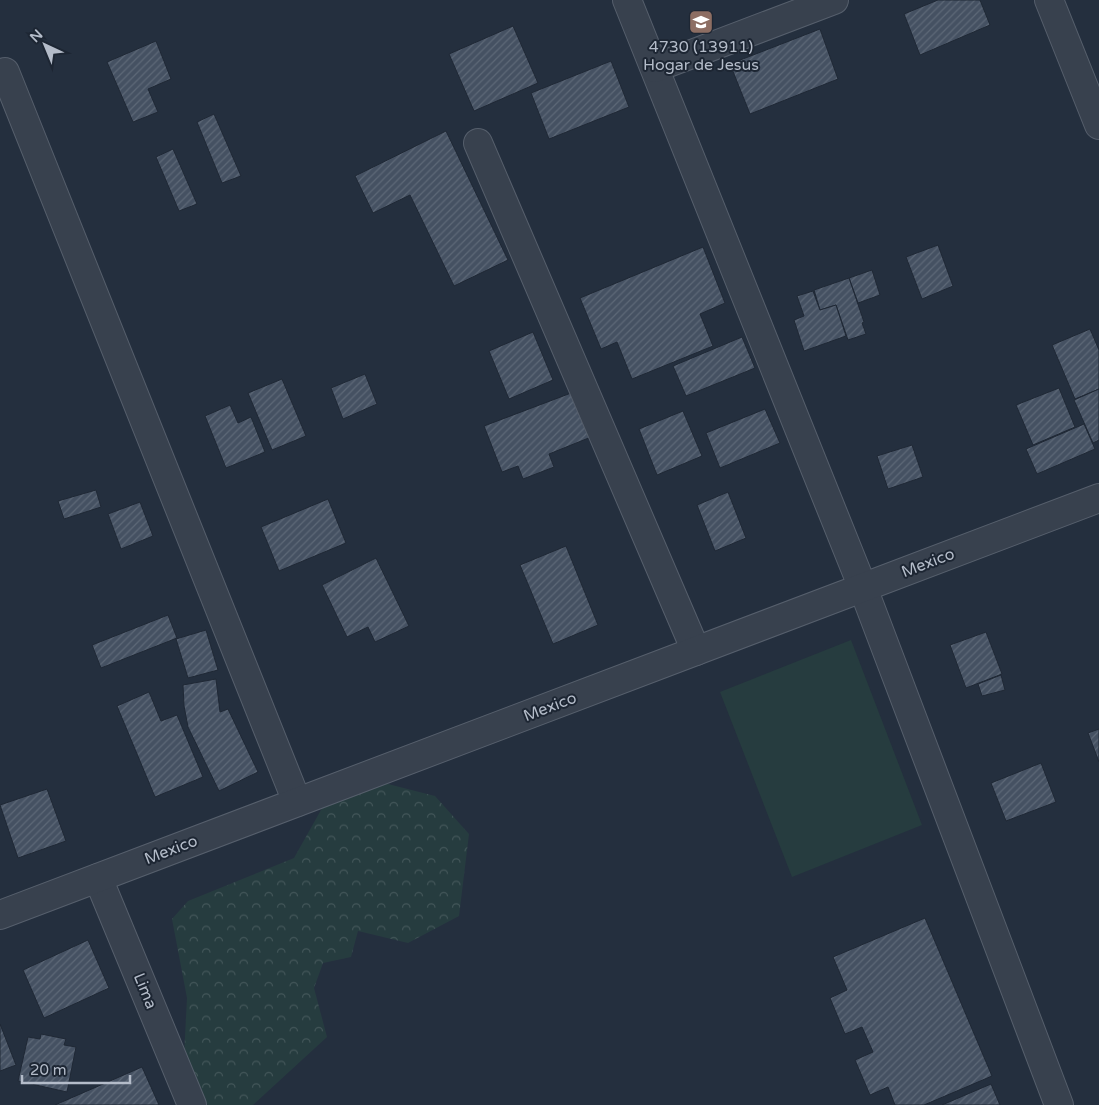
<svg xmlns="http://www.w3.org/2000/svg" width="1099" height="1105" font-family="'Varela Round',sans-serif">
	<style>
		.grass { fill: #263c3f }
		.forest { fill: url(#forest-crowns) }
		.building { fill: url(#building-hatch); stroke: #1f2835 }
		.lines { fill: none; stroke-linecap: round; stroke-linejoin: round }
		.minor-casing { stroke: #565f6c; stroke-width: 30 }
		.minor { stroke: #38414e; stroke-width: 28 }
		.labels { text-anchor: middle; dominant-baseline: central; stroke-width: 4; stroke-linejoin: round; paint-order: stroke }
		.poi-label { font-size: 16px; fill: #b4bcc9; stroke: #1d2633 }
		.street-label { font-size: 16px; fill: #b4bcc9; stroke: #1d2633 }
	</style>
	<defs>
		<pattern id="forest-crowns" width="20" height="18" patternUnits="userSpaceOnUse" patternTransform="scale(1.25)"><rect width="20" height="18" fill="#263c3f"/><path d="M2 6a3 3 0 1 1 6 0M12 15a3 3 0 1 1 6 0" fill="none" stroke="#435659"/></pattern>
		<pattern id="building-hatch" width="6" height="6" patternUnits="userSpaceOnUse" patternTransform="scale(1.25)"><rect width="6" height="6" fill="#455162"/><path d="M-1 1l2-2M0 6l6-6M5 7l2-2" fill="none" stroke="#5d6877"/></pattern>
	</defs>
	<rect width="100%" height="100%" fill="#242f3e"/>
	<polygon class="grass" points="851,640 922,825 792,877 720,692"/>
	<polygon class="forest" points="384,783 435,796 469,834 459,916 408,943 358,931 351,957 323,963 314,988 327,1037 253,1105 208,1105 197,1098 183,1076 187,998 172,919 188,901 294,858 330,794"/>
	<g class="building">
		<polygon points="938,0 980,0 990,25 920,55 904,14"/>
		<polygon points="513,26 538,83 474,111 449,54"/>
		<polygon points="820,29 838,79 750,114 730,64"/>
		<polygon points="156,41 171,79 148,89 158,112 133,122 107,62"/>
		<polygon points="611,61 629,107 549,139 531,93"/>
		<polygon points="214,114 241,176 222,183 197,122"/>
		<polygon points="446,131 508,260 454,286 410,195 373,213 355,176"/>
		<polygon points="173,149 197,204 179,211 156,157"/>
		<polygon points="938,245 953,286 922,299 906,257"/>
		<polygon points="703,247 725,303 700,314 713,346 632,379 617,342 601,349 580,298"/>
		<polygon points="872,270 880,295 858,303 849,278"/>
		<polygon points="849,278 864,322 862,323 866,334 848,340 836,305 820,310 814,290"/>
		<polygon points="813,291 820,310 836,305 846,336 804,351 794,320 804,316 797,296"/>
		<polygon points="1090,329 1099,350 1099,389 1075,399 1052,345"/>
		<polygon points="533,332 553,380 509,399 489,351"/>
		<polygon points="742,337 755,368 686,396 673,366"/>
		<polygon points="365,374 377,404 343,419 331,388"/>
		<polygon points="282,379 306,436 272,450 248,393"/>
		<polygon points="1059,388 1075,427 1033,445 1016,405"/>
		<polygon points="1099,389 1099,440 1093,443 1074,400"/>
		<polygon points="579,390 596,435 549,454 554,467 523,479 518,466 502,472 484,426"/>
		<polygon points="230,405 238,423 251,417 265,452 226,468 205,416"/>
		<polygon points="765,409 780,443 720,468 706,433"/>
		<polygon points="683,411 702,456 657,475 639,429"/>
		<polygon points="1084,424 1095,449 1037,474 1026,449"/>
		<polygon points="912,445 923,477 888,489 877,456"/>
		<polygon points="96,490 101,507 64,519 58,501"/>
		<polygon points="728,492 746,538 715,551 697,505"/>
		<polygon points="328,499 346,543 279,571 261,527"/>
		<polygon points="140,502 153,536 121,549 108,514"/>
		<polygon points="566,546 598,625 553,644 520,565"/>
		<polygon points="376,558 409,626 375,642 368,627 347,637 322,585"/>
		<polygon points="168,615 177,638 101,668 92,645"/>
		<polygon points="206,630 218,670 188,678 176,639"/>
		<polygon points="986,632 1002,674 966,688 950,645"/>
		<polygon points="1001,675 1005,690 982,696 978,684"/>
		<polygon points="216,679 220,712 228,709 258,772 219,791 188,727 184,706 183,685"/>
		<polygon points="149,692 161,721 177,715 203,777 155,797 117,706"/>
		<polygon points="1099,729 1099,762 1088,733"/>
		<polygon points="1041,763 1056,802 1006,821 991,783"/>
		<polygon points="47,789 66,841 18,858 0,805"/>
		<polygon points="925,918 992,1076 924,1105 895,1105 888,1087 870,1095 855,1060 873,1052 862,1027 845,1034 830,998 847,990 833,957"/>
		<polygon points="88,940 109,988 44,1018 23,970"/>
		<polygon points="0,1024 16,1065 0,1071"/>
		<polygon points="41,1034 66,1039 64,1045 76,1047 67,1092 18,1081 28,1037 40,1039"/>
		<polygon points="142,1067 159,1105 55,1105"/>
		<polygon points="991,1084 1000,1105 942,1105"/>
	</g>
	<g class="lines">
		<defs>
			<g id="minor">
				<polyline points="627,0 863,588 1059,1105"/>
				<polyline points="1049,0 1099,125"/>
				<polyline points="655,68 834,0"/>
				<polyline points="5,72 297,802"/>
				<polyline points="478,143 696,651"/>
				<polyline points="98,878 192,1105"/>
				<polyline points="0,915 1099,498"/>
			</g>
		</defs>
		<use href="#minor" class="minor-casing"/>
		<use href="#minor" class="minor"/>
	</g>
	<defs>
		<symbol id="school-square" viewBox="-11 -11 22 22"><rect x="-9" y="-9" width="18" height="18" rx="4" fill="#8d6e63" stroke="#1d2633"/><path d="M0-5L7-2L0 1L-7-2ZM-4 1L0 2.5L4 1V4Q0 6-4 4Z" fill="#fff"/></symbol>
	</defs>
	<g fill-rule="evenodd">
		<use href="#school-square" x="687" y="8" width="28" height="28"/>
	</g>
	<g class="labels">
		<g class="poi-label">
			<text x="701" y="47">4730 (13911)<tspan x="701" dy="18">Hogar de Jesus</tspan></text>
		</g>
		<g class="street-label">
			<text transform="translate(928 563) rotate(-21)">Mexico</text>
			<text transform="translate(550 707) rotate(-21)">Mexico</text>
			<text transform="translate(171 850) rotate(-21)">Mexico</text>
			<text transform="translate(145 991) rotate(68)">Lima</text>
		</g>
	</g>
	<g transform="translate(45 45) rotate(316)" stroke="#1d2633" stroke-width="4" paint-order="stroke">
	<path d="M0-4L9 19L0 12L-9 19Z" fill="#b4bcc9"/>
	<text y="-8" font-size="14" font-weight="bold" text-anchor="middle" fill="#b4bcc9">N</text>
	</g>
	<path d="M22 1075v8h108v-8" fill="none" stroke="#b4bcc9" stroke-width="2.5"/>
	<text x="30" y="1075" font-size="15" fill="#b4bcc9" stroke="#1d2633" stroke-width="4" paint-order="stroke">20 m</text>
</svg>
